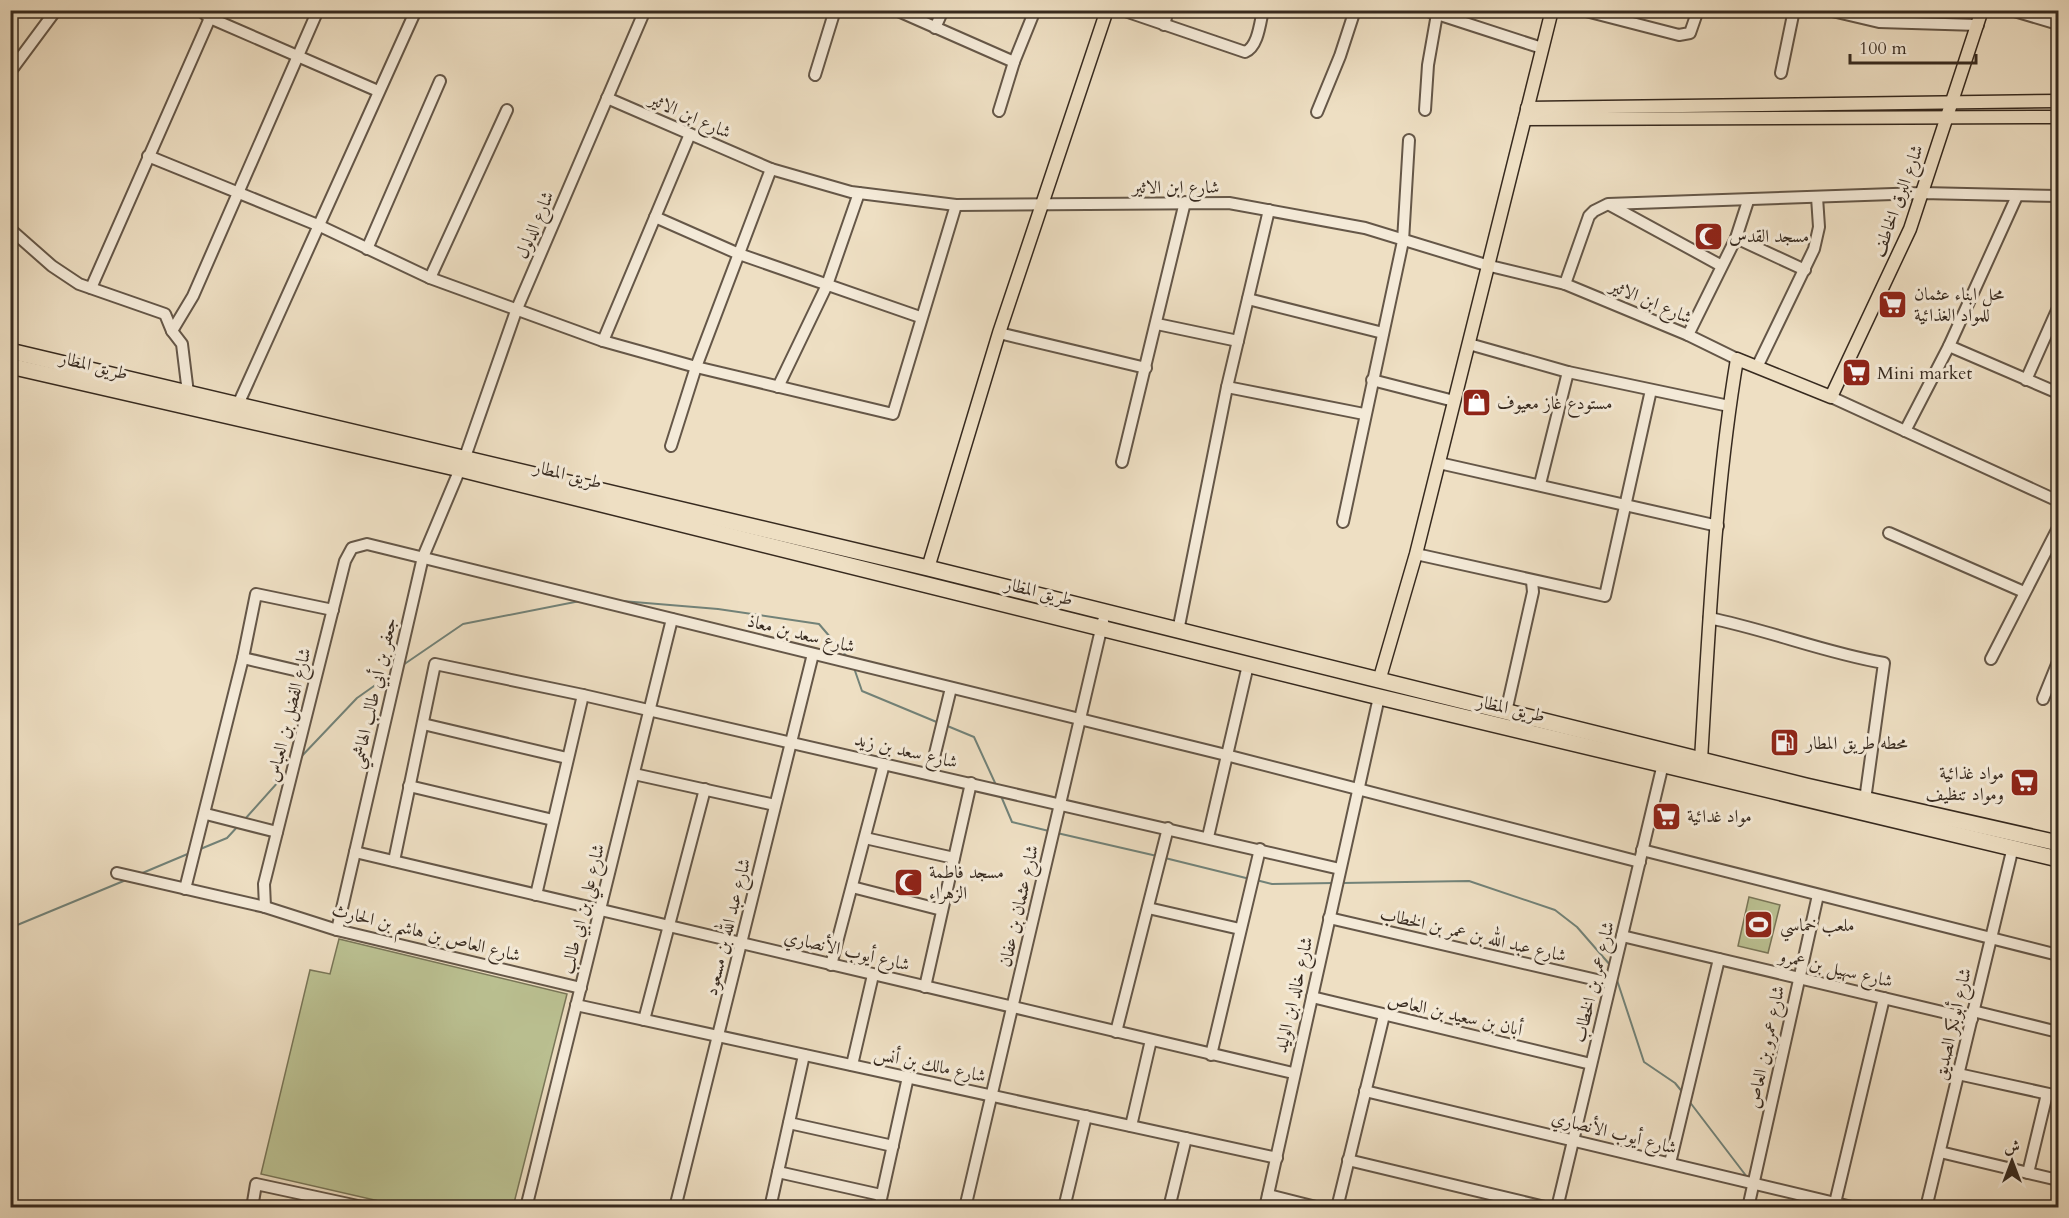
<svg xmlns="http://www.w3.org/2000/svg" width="2069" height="1218" font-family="Cardo,Amiri,serif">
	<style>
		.green { fill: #bbc192; stroke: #797658; stroke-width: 1.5 }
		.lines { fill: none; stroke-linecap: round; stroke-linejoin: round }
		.stream { stroke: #728278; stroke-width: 2 }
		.minor-casing { stroke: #655748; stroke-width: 14 }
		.major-casing { stroke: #372a1f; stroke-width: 15 }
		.highway-casing { stroke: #372a1f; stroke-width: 18 }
		.minor { stroke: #f4ead8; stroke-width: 10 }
		.major { stroke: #eedfc3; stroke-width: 12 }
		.highway { stroke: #eedfc3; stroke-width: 15 }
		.labels { text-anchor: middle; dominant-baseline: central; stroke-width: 6; stroke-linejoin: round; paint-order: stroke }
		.street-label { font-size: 18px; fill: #372a1f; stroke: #f4ead8 }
		.poi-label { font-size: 18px; fill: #372a1f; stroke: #f4ead8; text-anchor: start }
	</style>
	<rect width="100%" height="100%" fill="#eedfc3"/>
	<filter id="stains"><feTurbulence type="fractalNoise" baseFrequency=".00333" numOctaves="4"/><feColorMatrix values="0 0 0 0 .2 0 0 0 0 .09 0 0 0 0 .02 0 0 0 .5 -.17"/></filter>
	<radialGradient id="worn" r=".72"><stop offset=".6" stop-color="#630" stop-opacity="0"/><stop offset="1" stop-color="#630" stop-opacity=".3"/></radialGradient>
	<g class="green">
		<polygon points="1749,897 1780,905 1768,953 1738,946"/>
		<polygon points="339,939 567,994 513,1207 405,1207 261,1174 310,970 330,974"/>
	</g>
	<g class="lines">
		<g class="stream">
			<polyline points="622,601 718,609 819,624 848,658"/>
			<polyline points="403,665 463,624 580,601"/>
			<polyline points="854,668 862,691 939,723"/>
			<polyline points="945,725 974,737 996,785"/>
			<polyline points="299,759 357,698 391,674"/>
			<polyline points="1001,796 1012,822 1049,831"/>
			<polyline points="245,819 287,772"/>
			<polyline points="1057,833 1157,856"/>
			<polyline points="198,850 227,838 239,825"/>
			<polyline points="1165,858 1250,879"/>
			<polyline points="140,874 190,853"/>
			<polyline points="1256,880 1272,884 1334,883"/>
			<polyline points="1342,883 1469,881 1555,910 1577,927 1611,966"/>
			<polyline points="10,928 126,880"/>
			<polyline points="1616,977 1644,1062 1675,1083 1684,1094"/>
			<polyline points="1689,1101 1747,1177"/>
		</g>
		<defs>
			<g id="minor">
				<polyline points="200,10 210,18 378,91"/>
				<polyline points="896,10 1014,62"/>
				<path d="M1122,10L1245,52C1258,47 1260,23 1263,10"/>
				<polyline points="1425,10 1542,48"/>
				<polyline points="1582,10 1679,35 1690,33 1698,10"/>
				<polyline points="1828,10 1879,22 1978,25"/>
				<polyline points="2011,10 2058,24"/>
				<polyline points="1164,25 1168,10"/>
				<polyline points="935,28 943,10"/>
				<polyline points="10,72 56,10"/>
				<polyline points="1781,73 1794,10"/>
				<polyline points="815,75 835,10"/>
				<polyline points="607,98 771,169 851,192 956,205 1229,203 1365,228 1486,265 1565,284 1688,335 1737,359"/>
				<polyline points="1425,110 1428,65 1437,14"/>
				<polyline points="999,111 1014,62 1035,10"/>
				<polyline points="1317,112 1340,56 1355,10"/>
				<polyline points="148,156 320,226 430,278 603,341 696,367 893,414 956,205"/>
				<polyline points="1610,205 1720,265"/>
				<polyline points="655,217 739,254 920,317"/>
				<polyline points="10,229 52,266 79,284 165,314 172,331 182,344 188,393"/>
				<polyline points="1736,238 1805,270"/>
				<polyline points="367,249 440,81"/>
				<polyline points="430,278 507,110"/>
				<polyline points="1565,284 1589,216 1594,211 1608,204 1922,193 2058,196"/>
				<polyline points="91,288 210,18"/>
				<polyline points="1248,299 1383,333"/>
				<polyline points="1157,324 1238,341"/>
				<polyline points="172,331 193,296 318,10"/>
				<polyline points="999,333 1146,368"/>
				<polyline points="1688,335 1736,238 1748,201"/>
				<polyline points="603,341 690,134"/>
				<polyline points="1469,344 1568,372 1729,406"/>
				<polyline points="1949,346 2058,393"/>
				<polyline points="1758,365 1814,249 1819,227 1817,197"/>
				<polyline points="1372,380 1454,401"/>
				<polyline points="2026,380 2058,308"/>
				<polyline points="778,387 827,285 859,193"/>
				<polyline points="1227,387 1364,414"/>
				<polyline points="1831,397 2058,501"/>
				<polyline points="236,409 416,10"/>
				<polyline points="1905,431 1949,346 2017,196"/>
				<polyline points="671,446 696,367 771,169"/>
				<polyline points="1122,462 1185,202"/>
				<polyline points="1439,463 1718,526"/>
				<polyline points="1540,484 1568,372"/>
				<polyline points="1343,522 1403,241 1409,140"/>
				<polyline points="1889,533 2024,592"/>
				<polyline points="1416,554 1605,596 1651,390"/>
				<path d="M1709,618C1769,630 1825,653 1884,663L1865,800"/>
				<polyline points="1178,631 1227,387 1269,210"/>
				<polyline points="243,658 256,594 333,610"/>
				<polyline points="1991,659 2058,528"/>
				<polyline points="2043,699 2058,662"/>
				<polyline points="1506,712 1533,592 1532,581"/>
				<polyline points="423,724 567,758"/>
				<polyline points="634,774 775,805"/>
				<polyline points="930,774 951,688"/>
				<polyline points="409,786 553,820"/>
				<polyline points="206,814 277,832"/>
				<polyline points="1208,837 1248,665"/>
				<polyline points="865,838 954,858"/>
				<polyline points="1642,850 2058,955"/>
				<polyline points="355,852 1293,1073"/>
				<polyline points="394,861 435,664 583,695 1340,869"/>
				<polyline points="117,873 265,907 337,930 581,988"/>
				<polyline points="852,887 942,910"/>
				<polyline points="185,889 243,658 316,675"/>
				<polyline points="536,895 583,695"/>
				<polyline points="265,907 264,884 345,561 352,548 367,544 1226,755 1640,862"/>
				<polyline points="1148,908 1240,929"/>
				<polyline points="1329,918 1610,983"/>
				<polyline points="337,930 423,557 465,457 516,311 645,10"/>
				<polyline points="1622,936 1972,1019"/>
				<polyline points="831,965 884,764"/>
				<polyline points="925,987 971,783"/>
				<polyline points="1312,997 1591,1064"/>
				<polyline points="576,1005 1277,1158"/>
				<polyline points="1973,1011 2058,1032"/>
				<polyline points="644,1020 705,789"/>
				<polyline points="1116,1032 1168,828"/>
				<polyline points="1211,1055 1260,849"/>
				<polyline points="852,1065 873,975"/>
				<polyline points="1958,1074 2058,1096"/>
				<polyline points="1365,1091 1856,1208"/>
				<polyline points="789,1123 893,1146"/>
				<polyline points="1131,1126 1151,1040"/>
				<polyline points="1940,1152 2058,1180"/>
				<polyline points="1348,1160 1549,1208"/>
				<polyline points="1670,1163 1719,959"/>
				<polyline points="778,1172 881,1195"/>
				<polyline points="2028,1173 2047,1094"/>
				<polyline points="1268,1195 1320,1208"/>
				<polyline points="1835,1203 1884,998"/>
				<polyline points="252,1208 256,1184 367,1208"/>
				<polyline points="526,1208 672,619"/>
				<polyline points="675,1208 813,654"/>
				<polyline points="770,1208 804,1055"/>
				<polyline points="879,1208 908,1077"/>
				<polyline points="965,1208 1103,621"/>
				<polyline points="1064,1208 1086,1116"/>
				<polyline points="1169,1208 1186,1138"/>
				<polyline points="1265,1208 1379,697"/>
				<polyline points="1337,1208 1384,1015"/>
				<polyline points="1557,1208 1663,764"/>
				<polyline points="1748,1208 1818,895"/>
				<polyline points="1926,1208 2013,847"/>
			</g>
			<g id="major">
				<polyline points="1527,108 2058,101"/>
				<polyline points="1525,119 2058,117"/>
				<polyline points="928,568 999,333 1107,10"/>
				<polyline points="1379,681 1416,554 1552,10"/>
				<path d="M1701,760C1709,626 1715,491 1737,359L1831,397L1910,229L1982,10"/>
			</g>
			<g id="highway">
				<polyline points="10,351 928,568 1806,786 2058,843"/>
				<polyline points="10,366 460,469 1367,694 2058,859"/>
			</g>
		</defs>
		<use href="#minor" class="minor-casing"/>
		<use href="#major" class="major-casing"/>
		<use href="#highway" class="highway-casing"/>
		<use href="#minor" class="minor"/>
		<use href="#major" class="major"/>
		<use href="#highway" class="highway"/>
	</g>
	<defs>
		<symbol id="mosque-square" viewBox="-11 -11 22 22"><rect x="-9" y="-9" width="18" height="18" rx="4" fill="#8f2418" stroke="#f4ead8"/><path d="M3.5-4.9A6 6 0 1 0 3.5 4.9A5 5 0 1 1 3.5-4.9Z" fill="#fff"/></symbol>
		<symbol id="supermarket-square" viewBox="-11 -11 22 22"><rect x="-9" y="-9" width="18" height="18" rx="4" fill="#8f2418" stroke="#f4ead8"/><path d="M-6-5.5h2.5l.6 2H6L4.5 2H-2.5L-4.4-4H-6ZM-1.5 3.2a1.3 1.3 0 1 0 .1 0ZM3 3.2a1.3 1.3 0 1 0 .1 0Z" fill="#fff"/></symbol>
		<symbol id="shop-square" viewBox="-11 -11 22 22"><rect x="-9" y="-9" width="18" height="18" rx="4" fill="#8f2418" stroke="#f4ead8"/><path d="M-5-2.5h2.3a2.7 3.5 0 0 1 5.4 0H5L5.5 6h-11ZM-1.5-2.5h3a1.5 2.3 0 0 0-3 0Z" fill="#fff"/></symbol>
		<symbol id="fuel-square" viewBox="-11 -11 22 22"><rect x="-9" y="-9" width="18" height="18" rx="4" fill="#8f2418" stroke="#f4ead8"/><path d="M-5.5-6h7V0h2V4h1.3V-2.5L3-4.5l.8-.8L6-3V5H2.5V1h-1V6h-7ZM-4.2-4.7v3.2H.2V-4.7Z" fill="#fff"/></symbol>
		<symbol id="stadium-square" viewBox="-11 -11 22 22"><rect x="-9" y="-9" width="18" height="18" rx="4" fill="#8f2418" stroke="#f4ead8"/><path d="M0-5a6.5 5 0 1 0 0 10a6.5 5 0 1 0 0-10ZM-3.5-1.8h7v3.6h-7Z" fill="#fff"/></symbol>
	</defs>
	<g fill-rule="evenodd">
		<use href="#mosque-square" x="1692" y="220" width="33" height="33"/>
		<use href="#supermarket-square" x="1876" y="288" width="33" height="33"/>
		<use href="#supermarket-square" x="1840" y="356" width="33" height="33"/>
		<use href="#shop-square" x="1460" y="386" width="33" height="33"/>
		<use href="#fuel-square" x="1768" y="726" width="33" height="33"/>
		<use href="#supermarket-square" x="2008" y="766" width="33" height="33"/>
		<use href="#supermarket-square" x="1650" y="800" width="33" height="33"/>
		<use href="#mosque-square" x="892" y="866" width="33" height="33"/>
		<use href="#stadium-square" x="1742" y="908" width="33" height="33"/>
	</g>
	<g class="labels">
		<g class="street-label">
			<text transform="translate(690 116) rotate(24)">شارع ابن الاثير</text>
			<text x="1176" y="187">شارع ابن الاثير</text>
			<text transform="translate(1898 201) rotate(-70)">شارع البرق الخاطف</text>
			<text transform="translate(535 225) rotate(-67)">شارع الدلول</text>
			<text transform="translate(1651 302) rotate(23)">شارع ابن الاثير</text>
			<text transform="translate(94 366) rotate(14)">طريق المطار</text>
			<text transform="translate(568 475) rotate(14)">طريق المطار</text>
			<text transform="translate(1039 592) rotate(14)">طريق المطار</text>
			<text transform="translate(801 634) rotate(14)">شارع سعد بن معاذ</text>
			<text transform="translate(374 693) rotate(-77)">جعفر بن أبي طالب الهاشمي</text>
			<text transform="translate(1511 709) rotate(13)">طريق المطار</text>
			<text transform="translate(289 715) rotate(-76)">شارع الفضل بن العباس</text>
			<text transform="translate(906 751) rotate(13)">شارع سعد بن زيد</text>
			<text transform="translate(1019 906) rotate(-77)">شارع عثمان بن عفان</text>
			<text transform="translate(583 909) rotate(-76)">شارع علي بن ابي طالب</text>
			<text transform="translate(728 927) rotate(-76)">شارع عبد الله بن مسعود</text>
			<text transform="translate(426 933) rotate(14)">شارع العاص بن هاشم بن الحارث</text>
			<text transform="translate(1473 935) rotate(13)">شارع عبد الله بن عمر بن الخطاب</text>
			<text transform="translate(847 951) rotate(13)">شارع أيوب الأنصاري</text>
			<text transform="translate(1836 969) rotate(13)">شارع سهيل بن عمرو</text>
			<text transform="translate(1594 982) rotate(-76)">شارع عمر بن الخطاب</text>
			<text transform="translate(1294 995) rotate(-77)">شارع خالد ابن الوليد</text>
			<text transform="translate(1455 1015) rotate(13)">أبان بن سعيد بن العاص</text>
			<text transform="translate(1953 1024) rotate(-77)">شارع أبوبكر الصديق</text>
			<text transform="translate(1766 1047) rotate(-78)">شارع عمرو بن العاص</text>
			<text transform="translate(930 1065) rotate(12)">شارع مالك بن أنس</text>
			<text transform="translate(1614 1133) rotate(14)">شارع أيوب الأنصاري</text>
		</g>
		<g class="poi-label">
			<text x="1729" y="236">مسجد القدس</text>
			<text x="1914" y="294">محل ابناء عثمان<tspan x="1914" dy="21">للمواد الغذائية</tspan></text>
			<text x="1877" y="373">Mini market</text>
			<text x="1497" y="403">مستودع غاز معيوف</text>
			<text x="1806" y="743">محطه طريق المطار</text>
			<text x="2004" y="773" text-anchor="end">مواد غذائية<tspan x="2004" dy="21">ومواد تنظيف</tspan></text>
			<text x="1687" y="816">مواد غدائية</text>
			<text x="929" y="872">مسجد فاطمة<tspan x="929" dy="21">الزهراء</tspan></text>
			<text x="1780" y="925">ملعب خماسي</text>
		</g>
	</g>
	<rect width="2069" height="1218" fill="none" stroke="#eedfc3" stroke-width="36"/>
	<rect x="12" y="12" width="2045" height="1194" fill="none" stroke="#372a1f" stroke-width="3"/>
	<rect x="18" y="18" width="2033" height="1182" fill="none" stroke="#372a1f" stroke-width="1.5"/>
	<g transform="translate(2012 1161)" stroke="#f4ead8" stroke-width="4.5" paint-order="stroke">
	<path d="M0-4.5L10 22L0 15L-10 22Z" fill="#372a1f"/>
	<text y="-9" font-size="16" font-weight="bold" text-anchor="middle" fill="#372a1f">ش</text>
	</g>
	<path d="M1850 54v9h126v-9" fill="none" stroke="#372a1f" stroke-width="3"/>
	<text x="1859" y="54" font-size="18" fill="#372a1f" stroke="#f4ead8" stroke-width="4.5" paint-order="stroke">100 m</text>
	<rect width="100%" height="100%" filter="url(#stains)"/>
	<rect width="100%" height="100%" fill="url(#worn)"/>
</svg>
